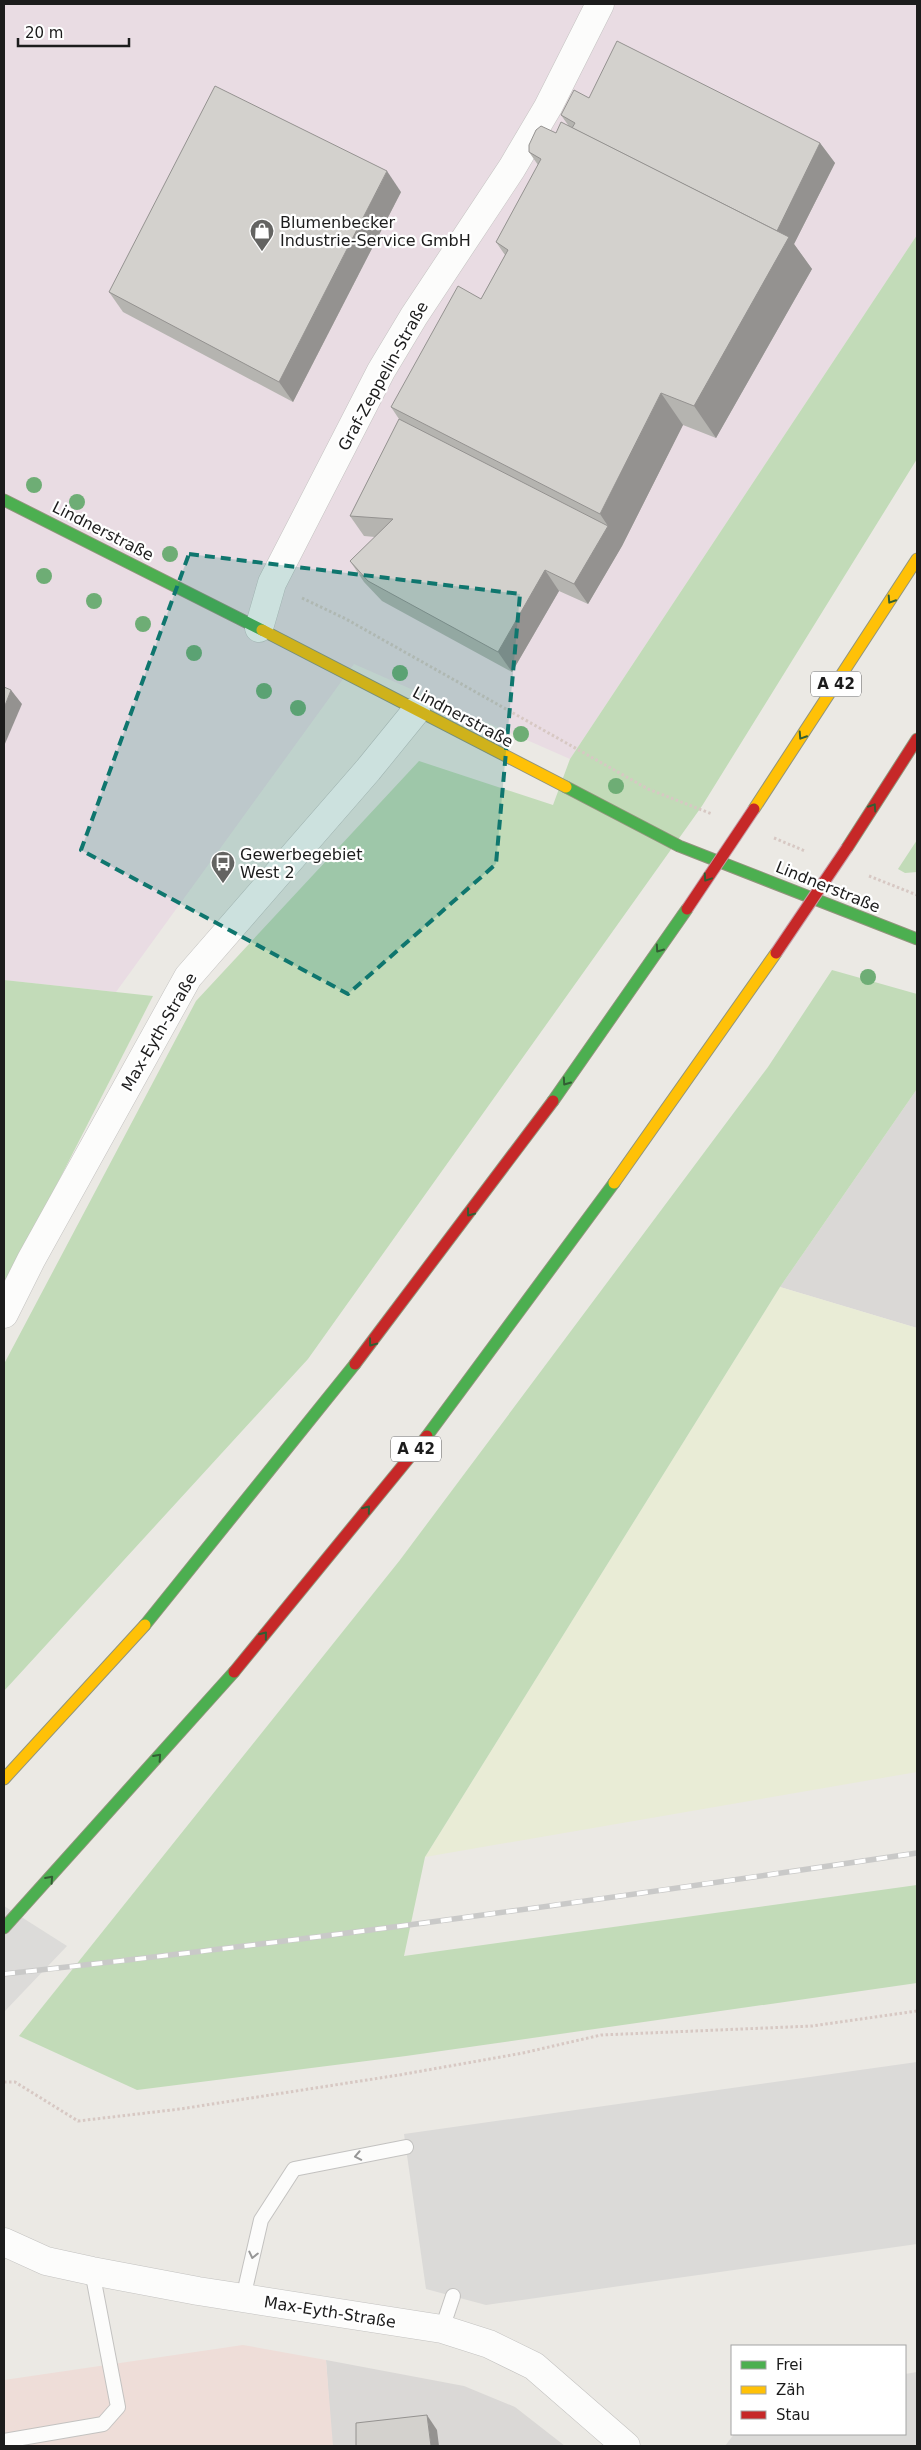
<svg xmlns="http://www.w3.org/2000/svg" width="921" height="2450" font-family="'DejaVu Sans',sans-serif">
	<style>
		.residential { fill: #dad8d6 }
		.commercial { fill: #eeddd8 }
		.industrial { fill: #e9dce3 }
		.farmland { fill: #e9ecd6 }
		.forest { fill: #c2dbb8 }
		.parking { fill: #dbdad8 }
		.pier { fill: #dcdbd9 }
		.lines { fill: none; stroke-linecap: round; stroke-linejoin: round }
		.lane-casing { stroke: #c3c2c0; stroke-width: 16 }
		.street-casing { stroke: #c3c2c0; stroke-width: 29 }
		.fast-casing { stroke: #91947c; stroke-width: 13 }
		.slow-casing { stroke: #91947c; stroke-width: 13 }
		.jam-casing { stroke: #91947c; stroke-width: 13 }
		.path { stroke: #d7c8c3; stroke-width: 3; stroke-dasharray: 2.5 2.5; stroke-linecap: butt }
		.lane { stroke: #fcfcfb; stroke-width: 14 }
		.street { stroke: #fcfcfb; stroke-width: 28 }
		.fast { stroke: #4caf50; stroke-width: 11 }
		.slow { stroke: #ffc107; stroke-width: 11 }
		.jam { stroke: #c62828; stroke-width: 11 }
		.rail-casing { stroke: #c9c9c8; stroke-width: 5.5 }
		.rail { stroke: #fff; stroke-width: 4; stroke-dasharray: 11; stroke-linecap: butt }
		.jam-bridge-casing { stroke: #c19ba3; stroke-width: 13; stroke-linecap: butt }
		.jam-bridge { stroke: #c62828; stroke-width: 11 }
		.tree { fill: #6ead75 }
		.wall { fill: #b5b4b0 }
		.shaded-wall { fill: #949290 }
		.building { fill: #d3d1cd; stroke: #949290 }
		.oneway { stroke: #325e33 }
		.oneway2 { stroke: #979797 }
		.marked { fill: #0f766e; fill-opacity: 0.2; stroke: #0f766e; stroke-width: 4; stroke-dasharray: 10 6; stroke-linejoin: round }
		.labels { text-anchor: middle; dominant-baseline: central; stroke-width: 4.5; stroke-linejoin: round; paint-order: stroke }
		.shield { fill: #fff; stroke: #606060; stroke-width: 1 }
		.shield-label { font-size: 15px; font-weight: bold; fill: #1c1c1c }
		.poi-label { font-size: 16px; fill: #1c1c1c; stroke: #fff; text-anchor: start }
		.street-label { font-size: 16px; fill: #1c1c1c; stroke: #fff }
	</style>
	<rect width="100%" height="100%" fill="#ebe9e4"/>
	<g class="residential">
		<polygon points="917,1089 917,1328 780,1287"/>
		<polygon points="326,2360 464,2386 515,2407 565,2446 332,2446"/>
	</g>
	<polygon class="commercial" points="243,2345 326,2360 333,2446 4,2446 4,2380"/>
	<polygon class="industrial" points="4,4 917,4 917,235 570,759 354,664 116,992 4,980"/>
	<polygon class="farmland" points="780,1287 917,1328 917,1772 425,1857"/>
	<g class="forest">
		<polygon points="917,235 917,459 702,806 308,1359 4,1691 4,1364 196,1001 419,761 553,805 570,759"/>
		<polygon points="917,840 917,872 905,873 898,869"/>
		<polygon points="832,970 917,994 917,1089 780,1287 425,1857 404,1956 917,1885 917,1983 406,2056 137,2090 19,2036 400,1560 768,1067"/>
		<polygon points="4,980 153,996 4,1288"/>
	</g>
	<g class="parking">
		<polygon points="917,2062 917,2244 486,2305 426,2289 404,2134"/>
		<polygon points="917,2372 917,2446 725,2446 734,2434 905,2434 905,2374"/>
	</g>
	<polygon class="pier" points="4,1906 67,1946 4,2012"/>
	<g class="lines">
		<defs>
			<g id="lane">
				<polyline points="243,2298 261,2220 294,2169 406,2147"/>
				<polyline points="442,2329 453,2296"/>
				<polyline points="4,2441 103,2424 118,2407 92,2271"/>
			</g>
			<g id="street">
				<polyline points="259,628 272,583 381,371 414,316 512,168 548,107 600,4"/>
				<polyline points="4,1314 31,1260 188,977 368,770 416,711"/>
				<polyline points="4,2242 46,2261 92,2271 198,2291 442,2329 489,2344 534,2366 626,2446"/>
			</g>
			<g id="fast">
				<polyline points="4,500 262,630"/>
				<polyline points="566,787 679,846 917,939"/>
				<polyline points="553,1101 687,909"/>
				<polyline points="427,1436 614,1183"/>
				<polyline points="145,1625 355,1364"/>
				<polyline points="4,1928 234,1672"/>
			</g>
			<g id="slow">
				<polyline points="262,630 566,787"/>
				<polyline points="754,809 917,559"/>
				<polyline points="614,1183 776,953"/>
				<polyline points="4,1779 145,1625"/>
			</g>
			<g id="jam">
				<polyline points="847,848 917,739"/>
				<polyline points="355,1364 553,1101"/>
				<polyline points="234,1672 427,1436"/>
			</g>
		</defs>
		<use href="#lane" class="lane-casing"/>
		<use href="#street" class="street-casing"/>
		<use href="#fast" class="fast-casing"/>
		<use href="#slow" class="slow-casing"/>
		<use href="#jam" class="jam-casing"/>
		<g class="path">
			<polyline points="302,598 346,619 648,789 712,814"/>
			<polyline points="774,838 805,851"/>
			<polyline points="869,876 917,895"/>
			<polyline points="4,2082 15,2082 78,2121 180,2109 399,2075 523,2053 601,2035 812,2026 917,2011"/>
		</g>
		<use href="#lane" class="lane"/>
		<use href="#street" class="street"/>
		<use href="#fast" class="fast"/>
		<use href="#slow" class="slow"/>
		<use href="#jam" class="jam"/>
		<defs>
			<path id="rail" d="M4,1974C309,1941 613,1898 917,1853"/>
		</defs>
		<use href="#rail" class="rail-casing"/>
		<use href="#rail" class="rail"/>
		<defs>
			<g id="jam-bridge">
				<polyline points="687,909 754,809"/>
				<polyline points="776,953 847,848"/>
			</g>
		</defs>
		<use href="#jam-bridge" class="jam-bridge-casing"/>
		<use href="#jam-bridge" class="jam-bridge"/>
	</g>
	<g class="tree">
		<circle cx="34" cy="485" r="8"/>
		<circle cx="77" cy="502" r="8"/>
		<circle cx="170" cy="554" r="8"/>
		<circle cx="44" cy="576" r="8"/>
		<circle cx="94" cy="601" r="8"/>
		<circle cx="143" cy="624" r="8"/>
		<circle cx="194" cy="653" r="8"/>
		<circle cx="400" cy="673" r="8"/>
		<circle cx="264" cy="691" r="8"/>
		<circle cx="298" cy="708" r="8"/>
		<circle cx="521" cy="734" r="8"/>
		<circle cx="616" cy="786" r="8"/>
		<circle cx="868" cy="977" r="8"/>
	</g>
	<g class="wall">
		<polygon points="589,98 820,143 835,163 794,244 812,269 716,438 683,425 622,546 588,604 559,591 512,672 382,601 364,582 350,561 375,537 364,536 350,516 399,419 391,407 481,299 505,255 496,242 538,165 529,152 568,125 561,115"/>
		<polygon points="401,192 293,402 123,312 109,292"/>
	</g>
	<g class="shaded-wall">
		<polygon points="820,143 835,163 794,244 812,269 716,438 694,406 774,236"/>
		<polygon points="387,171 401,192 293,402 279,382"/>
		<polygon points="661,393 683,425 622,546 588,604 574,584 608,526 600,514"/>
		<polygon points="545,570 559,591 512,672 498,652"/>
		<polygon points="11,690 22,704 4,746 4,708"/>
		<polygon points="427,2415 437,2430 439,2446 431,2446"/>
	</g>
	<g class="building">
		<polygon points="617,41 820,143 777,231 572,128 575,123 561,115 574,90 589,98"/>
		<polygon points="215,86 387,171 279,382 109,292"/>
		<polygon points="561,122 789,237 694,406 661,393 600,514 391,407 458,286 481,299 508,250 496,242 541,159 529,152 529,145 536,130 541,126 556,133"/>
		<polygon points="399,419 608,526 574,584 545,570 498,652 368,581 350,561 393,519 350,516"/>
		<polygon points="4,687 11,690 4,708"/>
		<polygon points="427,2415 431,2446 356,2446 356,2423"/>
	</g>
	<defs><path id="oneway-chevron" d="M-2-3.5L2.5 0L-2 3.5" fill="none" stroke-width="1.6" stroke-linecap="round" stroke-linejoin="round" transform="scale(1.25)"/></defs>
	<g class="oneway">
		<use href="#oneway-chevron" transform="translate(891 600) rotate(123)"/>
		<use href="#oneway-chevron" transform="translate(802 736) rotate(123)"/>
		<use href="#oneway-chevron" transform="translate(873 807) rotate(-57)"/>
		<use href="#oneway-chevron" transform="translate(707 878) rotate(124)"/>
		<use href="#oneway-chevron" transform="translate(659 949) rotate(125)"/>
		<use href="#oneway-chevron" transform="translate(566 1082) rotate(125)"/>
		<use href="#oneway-chevron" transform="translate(470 1213) rotate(127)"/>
		<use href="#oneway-chevron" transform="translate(372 1343) rotate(127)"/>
		<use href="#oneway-chevron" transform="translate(367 1509) rotate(-51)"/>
		<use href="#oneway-chevron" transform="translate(264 1635) rotate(-51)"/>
		<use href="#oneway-chevron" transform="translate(158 1757) rotate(-48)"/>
		<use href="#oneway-chevron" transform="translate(50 1879) rotate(-48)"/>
	</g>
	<g class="oneway2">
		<use href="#oneway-chevron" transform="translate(358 2156) rotate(169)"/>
		<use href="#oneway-chevron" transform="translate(253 2255) rotate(103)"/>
	</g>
	<path class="marked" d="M189,554L520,594L496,864L348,994L81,850Z"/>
	<defs>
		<symbol id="shop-pin" viewBox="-11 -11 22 30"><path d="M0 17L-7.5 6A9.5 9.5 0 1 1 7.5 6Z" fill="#646462" stroke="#fff"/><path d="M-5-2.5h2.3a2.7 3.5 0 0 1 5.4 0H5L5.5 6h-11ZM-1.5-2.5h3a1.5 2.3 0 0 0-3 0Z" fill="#fff"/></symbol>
		<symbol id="bus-pin" viewBox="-11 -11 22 30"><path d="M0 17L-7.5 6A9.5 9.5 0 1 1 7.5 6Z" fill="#646462" stroke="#fff"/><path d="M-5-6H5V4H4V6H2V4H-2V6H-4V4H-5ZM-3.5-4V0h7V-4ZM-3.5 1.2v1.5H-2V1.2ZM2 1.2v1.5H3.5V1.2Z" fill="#fff"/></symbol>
	</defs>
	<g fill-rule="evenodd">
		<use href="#shop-pin" x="248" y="217" width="28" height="38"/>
		<use href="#bus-pin" x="209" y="849" width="28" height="38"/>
	</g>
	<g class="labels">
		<g class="shield">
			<rect x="811" y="671.5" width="50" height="25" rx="4"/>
			<rect x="391" y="1436.5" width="50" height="25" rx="4"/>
		</g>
		<g class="shield-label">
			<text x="836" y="684">A 42</text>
			<text x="416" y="1449">A 42</text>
		</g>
		<g class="poi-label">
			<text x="280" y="222">Blumenbecker<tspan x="280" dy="18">Industrie-Service GmbH</tspan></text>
			<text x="240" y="854">Gewerbegebiet<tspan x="240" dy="18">West 2</tspan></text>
		</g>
		<g class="street-label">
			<text transform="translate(383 376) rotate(-61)">Graf-Zeppelin-Straße</text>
			<text transform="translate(103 531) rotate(27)">Lindnerstraße</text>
			<text transform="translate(463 717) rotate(28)">Lindnerstraße</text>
			<text transform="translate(828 887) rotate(22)">Lindnerstraße</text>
			<text transform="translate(159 1032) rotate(-60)">Max-Eyth-Straße</text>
			<text transform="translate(330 2312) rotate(9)">Max-Eyth-Straße</text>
		</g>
	</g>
	<rect width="921" height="2450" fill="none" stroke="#1c1c1c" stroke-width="10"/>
	<rect x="731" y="2345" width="175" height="90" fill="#ffffff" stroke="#a4a4a4"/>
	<rect x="741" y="2361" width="25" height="8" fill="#4caf50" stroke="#a4a4a4"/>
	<text x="776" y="2370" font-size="15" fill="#1c1c1c">Frei</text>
	<rect x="741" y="2386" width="25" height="8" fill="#ffc107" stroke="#a4a4a4"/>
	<text x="776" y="2395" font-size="15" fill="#1c1c1c">Zäh</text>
	<rect x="741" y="2411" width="25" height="8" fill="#c62828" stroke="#a4a4a4"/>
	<text x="776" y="2420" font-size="15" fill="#1c1c1c">Stau</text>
	<path d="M18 38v8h111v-8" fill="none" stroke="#1c1c1c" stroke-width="2.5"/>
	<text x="25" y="38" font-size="15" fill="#1c1c1c" stroke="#ffffff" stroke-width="4" paint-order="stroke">20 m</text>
</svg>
